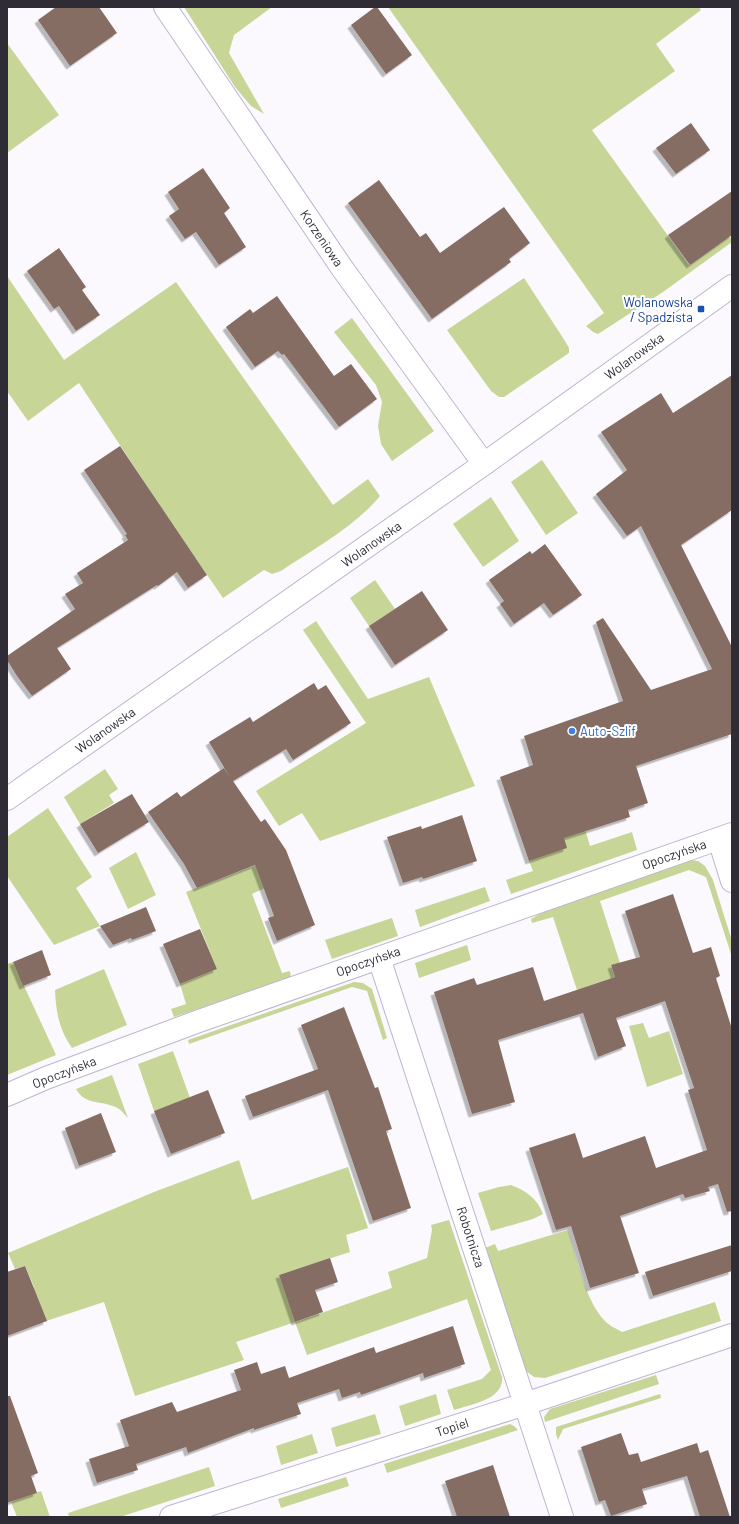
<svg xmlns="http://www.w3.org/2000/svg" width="739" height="1524" font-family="Barlow,sans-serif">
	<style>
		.green { fill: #c7d597 }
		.building { fill: #866d63; filter: url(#shadow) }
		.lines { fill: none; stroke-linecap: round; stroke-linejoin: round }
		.street-casing { stroke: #bdb5ce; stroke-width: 24 }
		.secondary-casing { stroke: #bdb5ce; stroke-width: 24 }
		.street { stroke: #fff; stroke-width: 22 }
		.secondary { stroke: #fff; stroke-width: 22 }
		.transit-dot { fill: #1a4fb4; stroke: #fff; stroke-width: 1.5 }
		.shop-dot { fill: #3f7fe0; stroke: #fff; stroke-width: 1.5 }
		.labels { text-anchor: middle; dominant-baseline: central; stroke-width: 4; stroke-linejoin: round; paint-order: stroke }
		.street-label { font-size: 13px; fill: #302c36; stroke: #fff }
		.transit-label { font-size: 13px; fill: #164399; stroke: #fff; text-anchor: end }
		.shop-label { font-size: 13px; fill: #366cbe; stroke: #fff; text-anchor: start }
	</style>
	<defs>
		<filter id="shadow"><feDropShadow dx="-3.5" dy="3.5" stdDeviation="0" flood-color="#0004"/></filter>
	</defs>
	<rect width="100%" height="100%" fill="#fbf9fe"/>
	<g class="green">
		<polygon points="184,7 272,7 234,35 229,53 264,114 251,106 235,87"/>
		<polygon points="388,7 699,7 701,10 656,44 675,71 592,130 689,265 730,236 732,242 663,292 598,334 593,332 586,326 604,313"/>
		<polygon points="7,43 59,115 7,153"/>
		<path d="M7,276L64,360L176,282L333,505L368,479L380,496C357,525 312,550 281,571L272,574L264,570L223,598L172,524L79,383L28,421L7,391Z"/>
		<polygon points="524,278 565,341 569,348 569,353 504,397 499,397 491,391 447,330"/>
		<polygon points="352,318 434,431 392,461 381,444 378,426 382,402 376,385 334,332"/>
		<polygon points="542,460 578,513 546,535 511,482"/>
		<polygon points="491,497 519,541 483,567 453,524"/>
		<polygon points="375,580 395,609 369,626 350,598"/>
		<polygon points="316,621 368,699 429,677 475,786 320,841 302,813 279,826 256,791 366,723 303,630"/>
		<polygon points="105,769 118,789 109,795 114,803 80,824 64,797"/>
		<polygon points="571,783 590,846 632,832 637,850 511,894 506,880 533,871 529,861 554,809"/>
		<polygon points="48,808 92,877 76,888 100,926 54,945 7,876 7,837"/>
		<polygon points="136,852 156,895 128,909 109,868"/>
		<polygon points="272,859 280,881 252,894 282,973 290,971 291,977 174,1017 171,1009 186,1004 180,984 217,969 186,892"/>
		<polygon points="690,860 698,861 705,866 713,880 732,941 732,957 706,877 689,870 600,901 620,963 611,966 615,977 577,990 553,917 532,923 531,919 548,909"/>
		<polygon points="485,887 490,901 420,927 415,910"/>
		<polygon points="392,918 398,936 332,959 325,940"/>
		<polygon points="467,945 471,960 419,978 415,963"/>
		<polygon points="13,962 56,1055 7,1075 7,964"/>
		<path d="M104,969L127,1025L72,1048C59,1029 56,1013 55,990Z"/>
		<polygon points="354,982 363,983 372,989 387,1038 383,1040 367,991 352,987 189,1044 188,1040"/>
		<polygon points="643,1023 649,1038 669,1031 683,1074 647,1087 629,1026"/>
		<polygon points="173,1051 190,1098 154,1111 138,1064"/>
		<path d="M112,1075L128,1118C125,1115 122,1111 119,1109C103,1099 86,1107 76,1089Z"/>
		<path d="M239,1160L252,1200L348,1167L368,1228L346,1235L350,1252L279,1275L296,1322L392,1288L388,1272L427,1258L432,1230L431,1225L449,1220L502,1377C504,1400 471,1404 454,1410L447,1390L482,1379L491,1370L467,1299L307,1355L295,1322L236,1342L244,1360L135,1396L104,1302L37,1324L24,1292L34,1287L25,1266L15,1269L8,1253L154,1192Z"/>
		<path d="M511,1185C526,1191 537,1198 543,1214L533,1219L491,1231L478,1193L499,1187Z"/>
		<path d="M568,1230C577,1257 585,1302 606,1322C610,1326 617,1329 622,1332L715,1302L721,1321L545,1378L534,1377L526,1371L485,1248L495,1244L498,1251Z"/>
		<polygon points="656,1375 659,1384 545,1422 544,1417 550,1409"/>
		<polygon points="436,1394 441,1414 405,1426 399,1406"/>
		<polygon points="660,1394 661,1398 563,1429 558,1440 556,1434 556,1427"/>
		<polygon points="375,1414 381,1434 336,1447 331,1428"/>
		<polygon points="510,1424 514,1426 518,1430 387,1473 384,1464"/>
		<polygon points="312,1434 318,1453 281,1465 276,1446"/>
		<polygon points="209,1467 215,1486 120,1517 69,1517 68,1513"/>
		<polygon points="346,1477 349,1486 281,1508 278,1499"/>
		<polygon points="41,1491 50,1517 17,1517 11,1502"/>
	</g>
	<g class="building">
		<polygon points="56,7 99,7 117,33 70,66 38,20"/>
		<polygon points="375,7 377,7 412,55 386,74 351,25"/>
		<polygon points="691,123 710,150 676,174 656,148"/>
		<polygon points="203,168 230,208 224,213 246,247 219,265 196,232 185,239 169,216 179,209 168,192"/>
		<polygon points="379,180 420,237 426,233 440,253 504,207 530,243 509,259 511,262 432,319 348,203"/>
		<polygon points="732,191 732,235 690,265 668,235"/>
		<polygon points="59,248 86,287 82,290 100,315 76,331 59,306 54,309 27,271"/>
		<polygon points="277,296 334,376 351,364 377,399 339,427 284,354 282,355 278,351 255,367 226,327 250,309 253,313"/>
		<polygon points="732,375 732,510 681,545 732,647 732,734 636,766 648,803 628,810 630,817 564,838 567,848 529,861 500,777 533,765 524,736 623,701 596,622 603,618 651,690 712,669 641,526 627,536 596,494 627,470 601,432 661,393 673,413"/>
		<polygon points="120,446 207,575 188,588 177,572 158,586 157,585 57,648 71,669 32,696 17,676 7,660 7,656 75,609 65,594 83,583 77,573 128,540 125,535 127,534 84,470"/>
		<polygon points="545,544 582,595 553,615 544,603 514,624 500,604 504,601 489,580 530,551 532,554"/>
		<polygon points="422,591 448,630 395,665 369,626"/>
		<polygon points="314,683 318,690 326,685 351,723 293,760 286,749 233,781 261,822 265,819 286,850 315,925 277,941 268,918 274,916 255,865 197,888 184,864 148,812 177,792 181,797 224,768 231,779 209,742 250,717 253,722"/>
		<polygon points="132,794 149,822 98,853 80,824"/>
		<polygon points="462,815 477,861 423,879 422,877 403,883 387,837 421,826 422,829"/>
		<polygon points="673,894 693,953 711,947 720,976 716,978 732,1029 732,1211 727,1212 718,1184 708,1187 710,1191 685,1198 683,1194 620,1216 639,1273 590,1288 571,1226 556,1230 529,1148 575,1133 583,1158 645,1136 656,1168 707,1150 688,1090 694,1088 665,1001 616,1018 626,1046 598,1057 583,1013 498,1040 515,1102 472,1114 434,992 474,978 477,985 533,967 544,1001 615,977 611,965 640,957 625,911"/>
		<polygon points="146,907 156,931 132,940 131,938 113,945 100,926"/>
		<polygon points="200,929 217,969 180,984 163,944"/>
		<polygon points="42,950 51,975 23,986 13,962"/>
		<polygon points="344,1007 375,1088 378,1087 392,1129 386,1131 411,1208 373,1221 328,1090 253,1117 245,1096 318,1069 301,1025"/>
		<polygon points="208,1090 225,1133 171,1154 154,1111"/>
		<polygon points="101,1113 116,1152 79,1166 65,1128"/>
		<polygon points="732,1245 732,1271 653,1296 645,1272"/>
		<polygon points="330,1258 338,1282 315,1290 323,1312 295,1322 279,1275"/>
		<polygon points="25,1266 47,1321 7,1336 7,1272"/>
		<polygon points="453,1326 465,1364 424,1378 423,1373 361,1395 360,1392 342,1398 339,1389 297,1403 301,1414 254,1430 254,1428 188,1453 186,1447 136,1464 138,1470 97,1483 89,1459 129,1446 120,1420 172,1402 177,1412 241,1390 234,1370 257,1362 261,1374 285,1366 289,1378 374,1347 376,1353"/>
		<polygon points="7,1396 10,1396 38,1473 31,1476 37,1493 7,1503"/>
		<polygon points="621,1433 629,1455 638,1453 641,1462 697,1443 700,1453 708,1450 730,1517 700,1517 687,1476 642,1489 647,1504 611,1516 605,1500 599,1502 581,1447"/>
		<polygon points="493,1465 510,1517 457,1517 445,1481"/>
	</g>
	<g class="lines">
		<defs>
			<g id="street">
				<polyline points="165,7 342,268 484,464"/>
				<polyline points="719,839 732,881"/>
				<polyline points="379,958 562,1517"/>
				<polyline points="7,1095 46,1078 199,1021 732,834"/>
				<polyline points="171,1517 525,1404 732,1335"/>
			</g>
			<polyline id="secondary" points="7,799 484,464 732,286"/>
		</defs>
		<use href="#street" class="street-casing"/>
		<use href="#secondary" class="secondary-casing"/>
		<use href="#street" class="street"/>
		<use href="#secondary" class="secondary"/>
	</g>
	<rect class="transit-dot" x="697" y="305" width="8" height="8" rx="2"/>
	<circle class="shop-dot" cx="572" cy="731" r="4"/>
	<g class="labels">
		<g class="street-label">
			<text transform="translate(322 238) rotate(56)">Korzeniowa</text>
			<text transform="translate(634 356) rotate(-36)">Wolanowska</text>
			<text transform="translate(371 544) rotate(-35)">Wolanowska</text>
			<text transform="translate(105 730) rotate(-35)">Wolanowska</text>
			<text transform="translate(674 854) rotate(-19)">Opoczyńska</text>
			<text transform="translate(368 961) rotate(-19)">Opoczyńska</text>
			<text transform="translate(64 1072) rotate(-21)">Opoczyńska</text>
			<text transform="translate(471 1237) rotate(72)">Robotnicza</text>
			<text transform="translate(452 1427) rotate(-18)">Topiel</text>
		</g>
		<g class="transit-label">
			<text x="693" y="302">Wolanowska<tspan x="693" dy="15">/ Spadzista</tspan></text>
		</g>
		<g class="shop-label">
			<text x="580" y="731">Auto-Szlif</text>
		</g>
	</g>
	<rect width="739" height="1524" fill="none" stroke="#302c36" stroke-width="16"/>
</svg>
